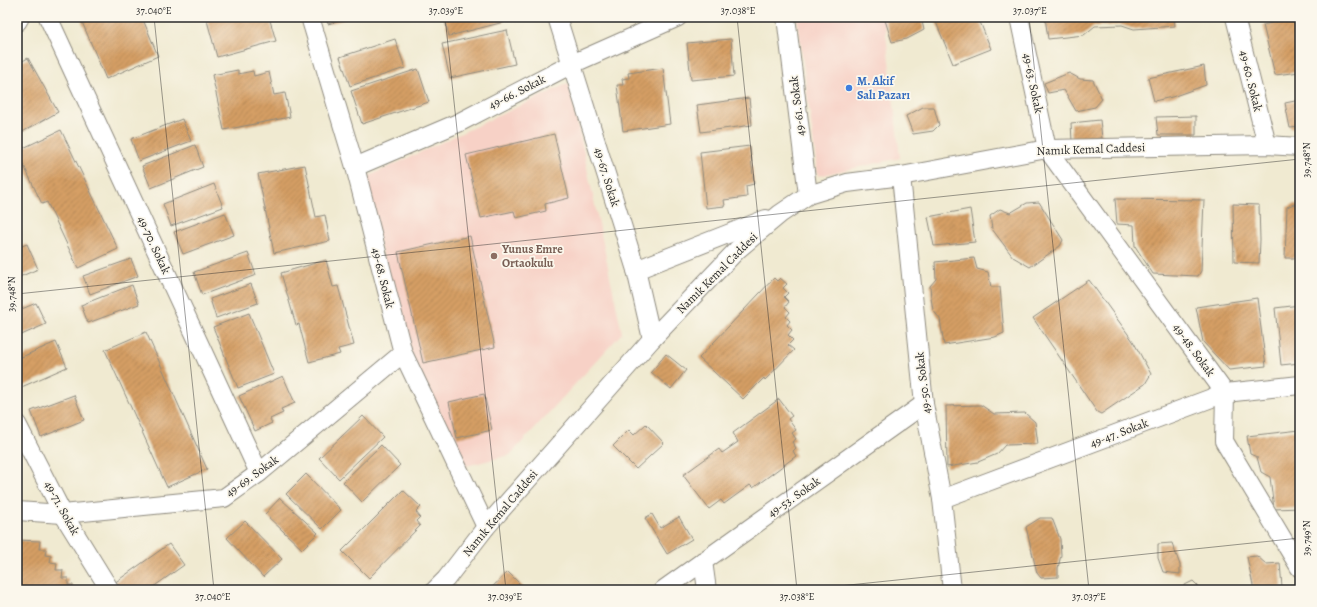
<svg xmlns="http://www.w3.org/2000/svg" width="1317" height="607" font-family="Alegreya,serif">
	<style>
		.built { fill: #f7d1c6 }
		.building { fill: url(#building-hatch) }
		.lines { fill: none; stroke-linecap: round; stroke-linejoin: round }
		.minor-casing { stroke: #8e8a7e; stroke-width: 20 }
		.minor { stroke: #fff; stroke-width: 18 }
		.ticks { fill: none; stroke: #2b2b2b; stroke-width: 1; stroke-opacity: 0.45 }
		.shop-dot { fill: #3f7fe0; stroke: #fbf7ec; stroke-width: 1.5 }
		.education-dot { fill: #8d6e63; stroke: #fbf7ec; stroke-width: 1.5 }
		.labels { text-anchor: middle; dominant-baseline: central; stroke-width: 3.5; stroke-linejoin: round; paint-order: stroke }
		.shop-label { font-size: 12px; font-weight: bold; fill: #366cbe; stroke: #fbf7ec; text-anchor: start }
		.street-label { font-size: 12px; fill: #2b2b2b; stroke: #fbf7ec }
		.education-label { font-size: 12px; font-weight: bold; fill: #785e54; stroke: #fbf7ec; text-anchor: start }
		.neatline { fill: none; stroke: #2b2b2b; stroke-width: 1.5 }
		.ticks-label { font-size: 10px; text-anchor: middle; fill: #2b2b2b }
	</style>
	<defs>
		<pattern id="building-hatch" width="6" height="6" patternUnits="userSpaceOnUse"><rect width="6" height="6" fill="#d59f65"/><path d="M-1 1l2-2M0 6l6-6M5 7l2-2" fill="none" stroke="#ad8253"/></pattern>
	</defs>
	<rect width="100%" height="100%" fill="#fbf7ec"/>
	<filter id="ink" filterUnits="userSpaceOnUse"><feTurbulence type="fractalNoise" baseFrequency=".025" numOctaves="2"/><feDisplacementMap in="SourceGraphic" scale="8" xChannelSelector="R" yChannelSelector="G"/><feConvolveMatrix kernelMatrix="1 2 1 2 8 2 1 2 1" color-interpolation-filters="sRGB"/></filter>
	<filter id="wash" filterUnits="userSpaceOnUse"><feTurbulence type="fractalNoise" baseFrequency=".012" numOctaves="4" result="noise"/><feDisplacementMap in="SourceGraphic" scale="16" xChannelSelector="R" yChannelSelector="G"/><feGaussianBlur stdDeviation="0.9" result="paint"/><feColorMatrix in="noise" values="0 0 0 0 0 0 0 0 0 0 0 0 0 0 0 0 0 1.4 0 .05"/><feComposite in="paint" operator="in"/></filter>
	<g filter="url(#wash)">
		<rect width="100%" height="100%" fill="#f0ead1"/>
		<g class="built">
			<polygon points="797,17 884,17 900,158 818,176"/>
			<polygon points="569,83 622,333 510,455 462,467 414,377 363,179"/>
		</g>
		<g id="blocks">
			<g class="building">
				<polygon points="80,17 142,17 158,56 106,79"/>
				<polygon points="206,17 269,17 276,41 217,57"/>
				<polygon points="326,17 352,17 328,24"/>
				<polygon points="444,17 503,17 504,22 449,36"/>
				<polygon points="884,17 921,17 924,30 907,39 892,42"/>
				<polygon points="934,17 978,17 991,49 953,64"/>
				<polygon points="1045,17 1174,17 1175,26 1134,29 1122,25 1095,26 1084,35 1048,39"/>
				<polygon points="1296,17 1300,17 1300,72 1275,75 1263,25"/>
				<polygon points="507,30 515,64 450,78 442,44"/>
				<polygon points="395,39 405,68 350,86 340,57"/>
				<polygon points="731,39 734,76 691,80 687,43"/>
				<polygon points="28,58 58,112 17,135 17,64"/>
				<polygon points="1204,66 1206,85 1172,97 1154,101 1148,78"/>
				<polygon points="663,68 670,124 623,131 617,85 623,85 622,79 629,78 628,73"/>
				<polygon points="418,69 429,102 362,124 351,91"/>
				<polygon points="238,70 238,74 253,71 254,76 269,72 274,95 285,93 290,117 224,130 212,75"/>
				<polygon points="1069,73 1080,79 1093,80 1102,99 1095,107 1076,111 1064,90 1048,93 1044,83"/>
				<polygon points="749,98 752,125 701,132 697,105"/>
				<polygon points="1300,100 1300,127 1290,128 1285,103"/>
				<polygon points="923,107 934,107 939,125 933,131 913,134 906,116"/>
				<polygon points="1196,116 1196,135 1158,135 1156,117"/>
				<polygon points="182,119 191,141 139,161 131,139"/>
				<polygon points="1100,120 1102,138 1072,141 1071,123"/>
				<polygon points="61,130 118,249 78,268 47,202 42,204 17,151"/>
				<polygon points="554,134 569,198 545,204 546,211 516,218 514,211 481,218 466,155"/>
				<polygon points="195,145 203,167 151,188 142,166"/>
				<polygon points="750,146 754,184 746,186 747,197 724,200 725,206 706,208 700,152"/>
				<polygon points="305,165 316,217 325,215 330,241 274,253 258,174"/>
				<polygon points="214,184 223,207 171,226 163,204"/>
				<polygon points="1115,199 1204,200 1201,271 1198,276 1153,274 1135,246 1134,225 1117,224"/>
				<polygon points="1039,202 1063,240 1060,246 1030,267 1013,257 992,229 990,216 1000,209 1010,213 1027,203"/>
				<polygon points="1233,204 1259,205 1260,240 1259,263 1234,262"/>
				<polygon points="1294,204 1300,205 1300,258 1285,258 1287,207"/>
				<polygon points="970,209 975,242 934,246 928,217"/>
				<polygon points="225,213 234,235 183,254 174,232"/>
				<polygon points="470,236 495,347 423,363 398,252"/>
				<polygon points="27,244 38,269 17,278 17,248"/>
				<polygon points="248,253 256,275 202,295 194,272"/>
				<polygon points="974,258 977,269 988,272 991,287 1000,287 1004,333 995,337 944,345 940,319 933,310 931,298 930,286 936,279 935,262"/>
				<polygon points="131,259 138,276 90,294 83,276"/>
				<polygon points="326,260 333,287 338,286 354,345 338,349 340,354 309,362 299,324 296,325 281,273"/>
				<polygon points="774,278 777,281 780,278 787,284 783,288 788,293 784,297 789,302 785,307 790,312 786,317 790,321 787,325 792,330 788,335 793,340 788,345 794,350 765,380 764,378 743,399 699,358"/>
				<polygon points="1089,280 1133,341 1151,374 1145,384 1101,414 1097,412 1033,318"/>
				<polygon points="251,284 258,303 216,318 210,299"/>
				<polygon points="132,285 139,304 88,323 81,305"/>
				<polygon points="1257,298 1266,366 1229,370 1203,342 1196,307"/>
				<polygon points="36,303 46,324 17,337 17,311"/>
				<polygon points="1300,305 1300,363 1281,365 1275,308"/>
				<polygon points="249,313 274,374 238,388 213,327"/>
				<polygon points="146,332 207,469 167,487 105,350"/>
				<polygon points="56,342 67,367 17,389 17,359"/>
				<polygon points="666,354 686,370 671,389 651,372"/>
				<polygon points="283,376 295,403 281,409 283,413 270,419 272,423 255,431 239,396"/>
				<polygon points="484,394 492,430 457,438 449,402"/>
				<polygon points="74,395 84,420 41,437 31,411"/>
				<polygon points="779,399 792,416 788,419 796,430 792,433 796,439 792,442 796,448 793,451 796,456 753,488 750,485 724,504 721,500 709,509 683,475 719,449 722,453 738,442 733,433"/>
				<polygon points="981,405 994,414 1025,413 1035,422 1038,444 1005,445 997,454 978,462 947,467 946,406"/>
				<polygon points="363,416 383,437 339,479 319,458"/>
				<polygon points="646,424 664,443 636,469 613,446 629,430 634,435"/>
				<polygon points="1300,430 1300,508 1274,509 1270,477 1261,472 1257,457 1250,454 1247,436"/>
				<polygon points="381,445 400,465 362,502 343,482"/>
				<polygon points="306,474 341,510 322,529 286,494"/>
				<polygon points="403,490 421,507 416,512 420,517 416,521 420,526 369,578 342,551"/>
				<polygon points="280,498 318,533 302,549 265,514"/>
				<polygon points="652,514 660,528 679,517 692,539 667,554 645,518"/>
				<polygon points="1040,518 1052,518 1060,539 1061,555 1058,568 1058,577 1041,578 1037,573 1026,527"/>
				<polygon points="245,521 282,559 263,577 227,538"/>
				<polygon points="17,540 40,541 39,549 46,549 45,555 51,556 50,562 57,563 56,570 63,570 62,578 68,578 68,585 73,585 72,590 17,590"/>
				<polygon points="1172,543 1180,565 1180,574 1163,572 1158,558 1158,544"/>
				<polygon points="169,544 184,565 149,590 113,590 110,586"/>
				<polygon points="1257,556 1266,564 1280,563 1282,587 1266,590 1254,590 1247,557"/>
				<polygon points="508,572 526,590 489,590"/>
				<polygon points="1193,581 1198,586 1199,590 1184,590 1185,585"/>
			</g>
		</g>
	</g>
	<g filter="url(#ink)">
		<use href="#blocks" fill-opacity="0" stroke="#8e8a7e" stroke-width="1"/>
		<g class="lines">
			<defs>
				<g id="minor">
					<polyline points="48,17 259,473"/>
					<polyline points="310,17 355,167 403,353 486,527"/>
					<polyline points="557,17 636,270 652,339"/>
					<polyline points="786,17 808,195"/>
					<polyline points="1019,17 1047,149 1225,393 1224,441 1300,568"/>
					<polyline points="1235,17 1267,145"/>
					<polyline points="17,22 20,17"/>
					<polyline points="355,167 458,123 572,64 678,17"/>
					<polyline points="901,176 924,404 942,499 952,590"/>
					<polyline points="636,270 766,219"/>
					<polyline points="17,424 63,514 110,590"/>
					<polyline points="942,499 1225,393 1300,385"/>
					<polyline points="17,511 63,514 224,498 259,473 403,353"/>
					<polyline points="703,561 707,590"/>
					<polyline points="435,590 446,579 486,527 652,339 737,250 780,214 808,195 847,183 901,176 1047,149 1267,145 1300,147"/>
					<polyline points="663,590 924,404"/>
				</g>
			</defs>
			<use href="#minor" class="minor-casing"/>
			<use href="#minor" class="minor"/>
		</g>
	</g>
	<path class="ticks" d="M154,17L214,590M445,17L506,590M737,17L797,590M1029,17L1089,590M17,294L1300,159M801,590L1300,538"/>
	<circle class="shop-dot" cx="849" cy="88" r="4"/>
	<circle class="education-dot" cx="494" cy="256" r="4"/>
	<g class="labels">
		<g class="shop-label">
			<text x="857" y="81">M. Akif<tspan x="857" dy="14">Salı Pazarı</tspan></text>
		</g>
		<g class="street-label">
			<text transform="translate(1251 81) rotate(76)">49-60. Sokak</text>
			<text transform="translate(1033 83) rotate(78)">49-63. Sokak</text>
			<text transform="translate(517 92) rotate(-27)">49-66. Sokak</text>
			<text transform="translate(797 106) rotate(-97)">49-61. Sokak</text>
			<text transform="translate(1091 149) rotate(-2)">Namık Kemal Caddesi</text>
			<text transform="translate(607 177) rotate(73)">49-67. Sokak</text>
			<text transform="translate(154 245) rotate(65)">49-70. Sokak</text>
			<text transform="translate(717 273) rotate(-45)">Namık Kemal Caddesi</text>
			<text transform="translate(383 278) rotate(76)">49-68. Sokak</text>
			<text transform="translate(1194 350) rotate(54)">49-48. Sokak</text>
			<text transform="translate(923 383) rotate(-97)">49-50. Sokak</text>
			<text transform="translate(1119 433) rotate(-21)">49-47. Sokak</text>
			<text transform="translate(252 476) rotate(-36)">49-69. Sokak</text>
			<text transform="translate(794 497) rotate(-35)">49-53. Sokak</text>
			<text transform="translate(62 508) rotate(61)">49-71. Sokak</text>
			<text transform="translate(500 513) rotate(-50)">Namık Kemal Caddesi</text>
		</g>
		<g class="education-label">
			<text x="502" y="249">Yunus Emre<tspan x="502" dy="14">Ortaokulu</tspan></text>
		</g>
	</g>
	<rect width="1317" height="607" fill="none" stroke="#fbf7ec" stroke-width="44"/>
	<rect x="22" y="22" width="1273" height="563" class="neatline"/>
	<g class="ticks-label">
		<text x="154" y="14">37.040°E</text>
		<text x="446" y="14">37.039°E</text>
		<text x="738" y="14">37.038°E</text>
		<text x="1030" y="14">37.037°E</text>
		<text transform="translate(1306 160) rotate(-90)" y="4">39.748°N</text>
		<text transform="translate(11 294) rotate(-90)" y="4">39.748°N</text>
		<text transform="translate(1306 538) rotate(-90)" y="4">39.749°N</text>
		<text x="213" y="600">37.040°E</text>
		<text x="505" y="600">37.039°E</text>
		<text x="797" y="600">37.038°E</text>
		<text x="1089" y="600">37.037°E</text>
	</g>
</svg>
